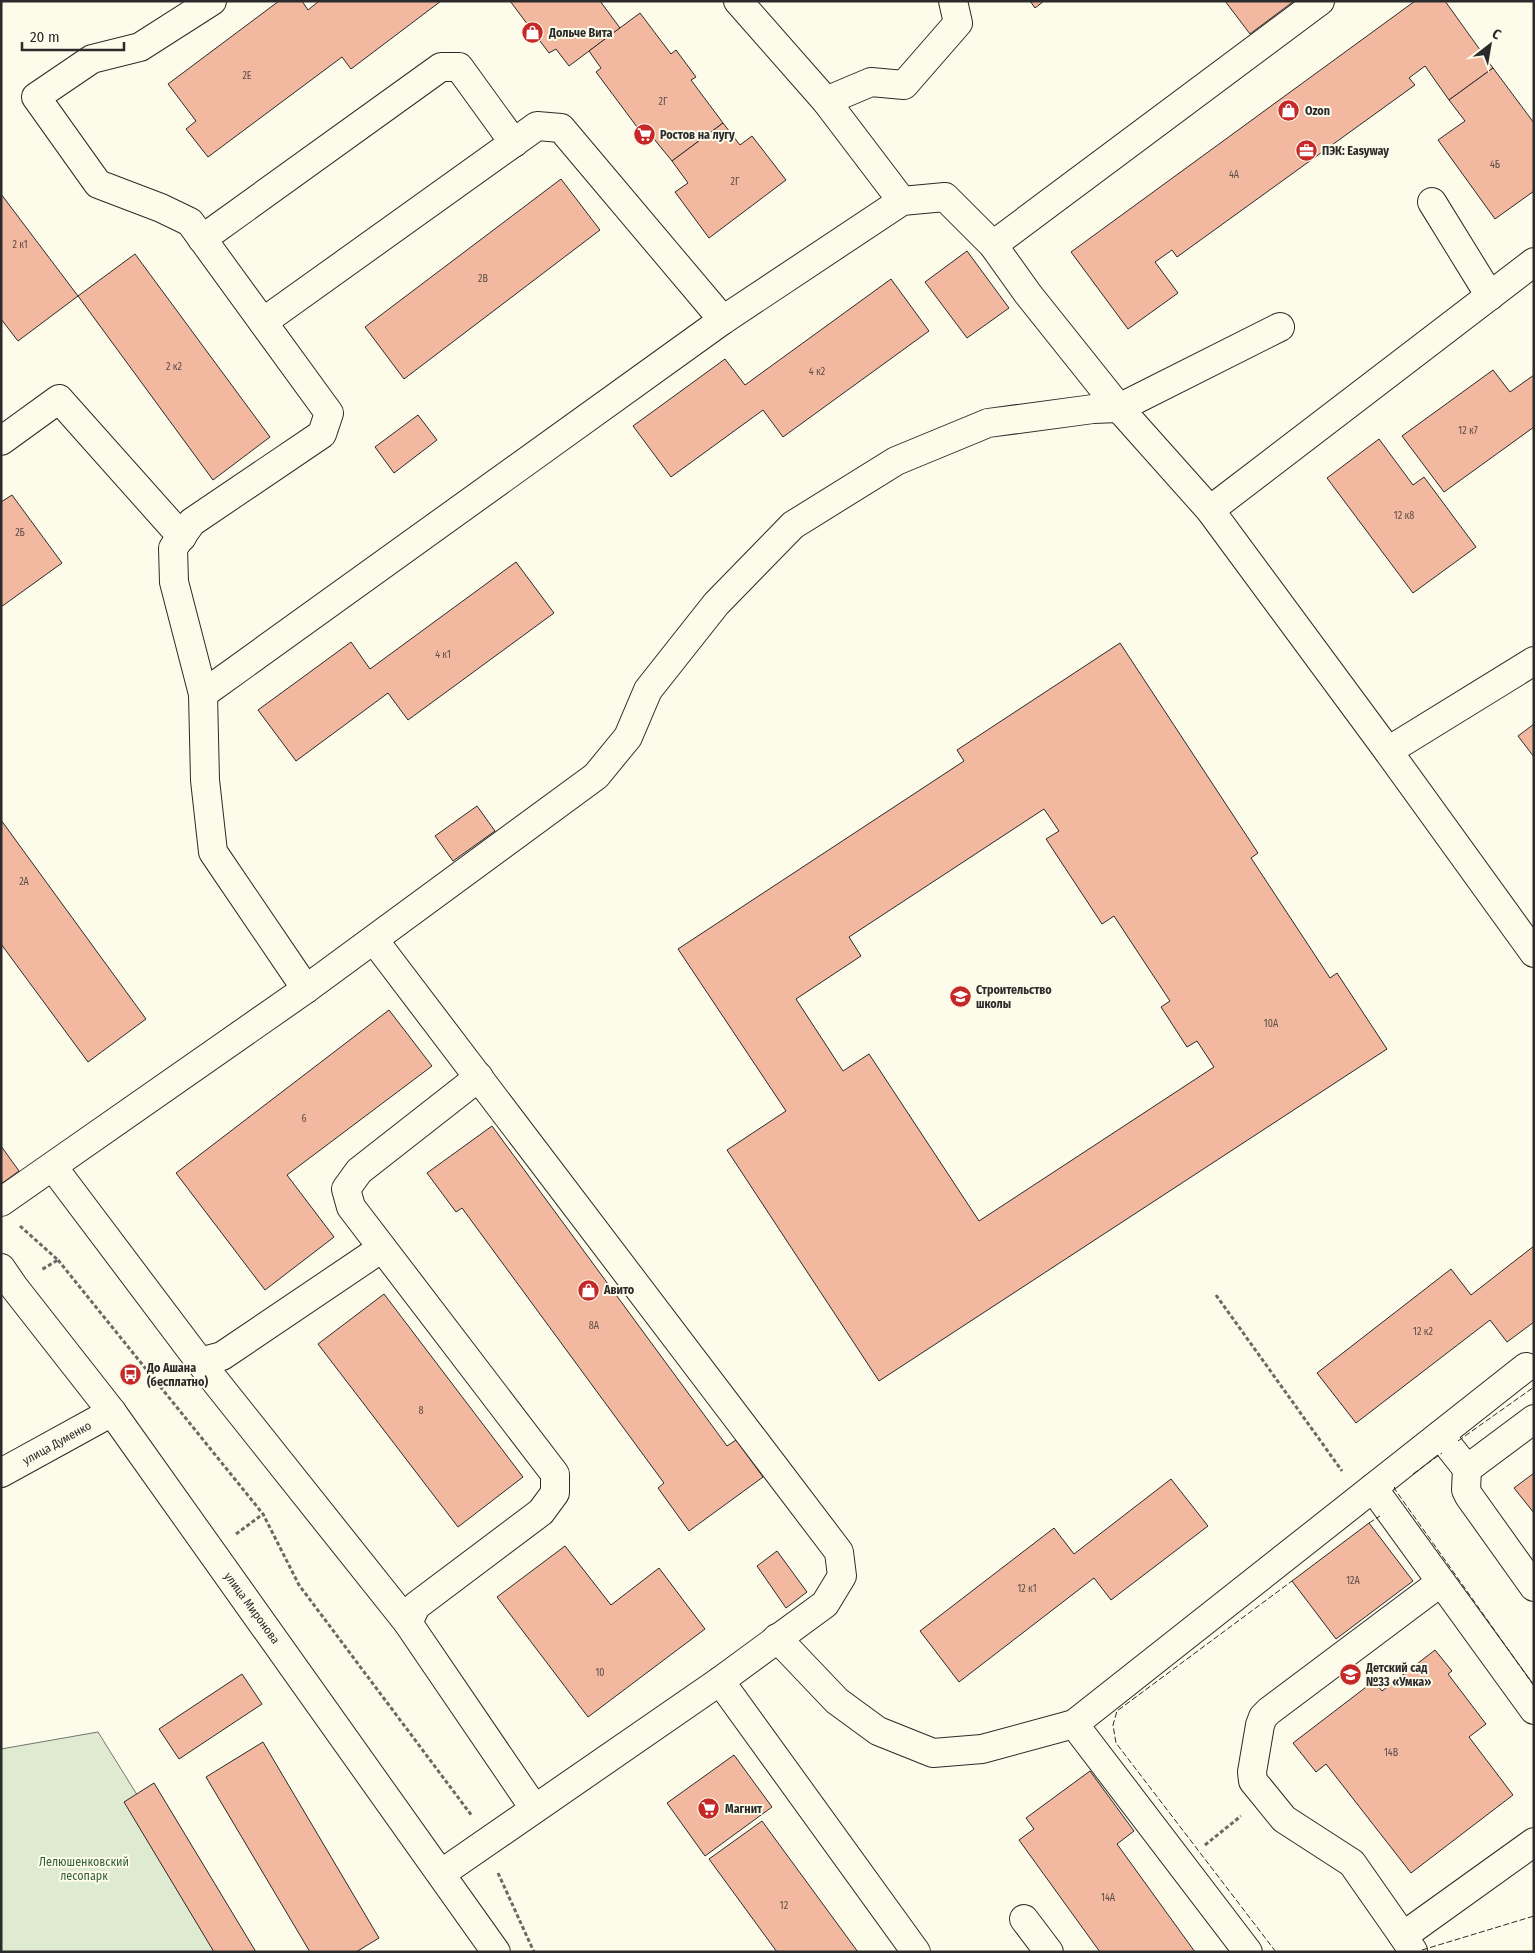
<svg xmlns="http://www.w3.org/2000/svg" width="1535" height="1953" font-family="'Fira Sans Condensed',sans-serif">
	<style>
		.green { fill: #deebd1; stroke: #74746e }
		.building { fill: #f2b8a0; stroke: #2b2b2b; fill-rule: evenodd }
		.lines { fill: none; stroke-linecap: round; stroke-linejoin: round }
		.minor-casing { stroke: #2b2b2b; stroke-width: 30 }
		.path { stroke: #6a6964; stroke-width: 3; stroke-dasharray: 4 2.5; stroke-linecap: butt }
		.minor { stroke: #fdfbea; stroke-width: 28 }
		.fence { stroke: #2b2b2b; stroke-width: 1; stroke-dasharray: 6 2.5; stroke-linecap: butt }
		.labels { text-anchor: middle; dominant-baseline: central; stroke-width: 4; stroke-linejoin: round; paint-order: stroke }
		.number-label { font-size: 10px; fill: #5d4e48 }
		.poi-label { font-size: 12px; font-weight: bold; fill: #2b2b2b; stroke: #fdfbea; text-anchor: start }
		.street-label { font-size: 12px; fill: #2b2b2b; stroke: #fdfbea }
		.park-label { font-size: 12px; fill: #34623c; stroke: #fdfbea }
	</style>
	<rect width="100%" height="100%" fill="#fdfbea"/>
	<polygon class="green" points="98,1732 235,1952 1,1952 1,1749"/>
	<g class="building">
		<polygon points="279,1 302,1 308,10 319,1 441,1 351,69 342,57 208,157 186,129 196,121 168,84"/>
		<polygon points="510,1 600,1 620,28 569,66 556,49 549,53"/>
		<polygon points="1030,1 1044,1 1035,8"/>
		<polygon points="1225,1 1294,1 1250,34"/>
		<polygon points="1415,1 1445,1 1493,68 1449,100 1425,66 1409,78 1415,85 1177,257 1172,250 1155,262 1178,293 1128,329 1071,252"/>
		<polygon points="640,13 671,54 676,50 696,77 691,80 723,123 672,161 654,139 649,143 596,72 601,68 589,51"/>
		<polygon points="1493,68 1534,123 1534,191 1495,219 1438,140 1465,121 1449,100"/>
		<polygon points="723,123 740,145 752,136 786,180 709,238 675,192 688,183 672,161"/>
		<polygon points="561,179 600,230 404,379 365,327"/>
		<polygon points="1,194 78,296 18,341 1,319"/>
		<polygon points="967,251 1009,308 967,338 925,282"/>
		<polygon points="135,254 270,437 213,480 78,296"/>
		<polygon points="891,279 929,331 783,437 763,410 671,477 633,426 725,359 745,385"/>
		<polygon points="1493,370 1510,392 1534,375 1534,427 1444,492 1402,436"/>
		<polygon points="418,415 437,440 394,473 375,447"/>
		<polygon points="1379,439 1413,485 1424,477 1476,547 1413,593 1327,478"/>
		<polygon points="12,495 62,563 1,607 1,502"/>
		<polygon points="516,562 554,613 408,720 388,693 296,761 258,710 351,642 370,669"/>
		<path d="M1120,643L1258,853L1251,858L1330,978L1337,973L1387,1049L879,1381L727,1150L786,1111L678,949L964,761L957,750ZM1044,809L1059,831L1046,839L1102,924L1114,916L1170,1001L1161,1007L1187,1047L1197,1041L1214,1067L979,1221L869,1054L843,1071L796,999L861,956L849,937Z"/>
		<polygon points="1534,724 1534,757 1518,736"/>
		<polygon points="477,806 495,831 453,861 435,836"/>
		<polygon points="1,820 146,1019 88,1062 1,944"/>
		<polygon points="389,1010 432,1066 287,1175 334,1237 265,1290 176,1173"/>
		<polygon points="492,1126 727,1446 736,1440 763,1477 689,1531 658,1488 664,1483 462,1208 456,1212 427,1173"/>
		<polygon points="1,1146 19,1171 1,1184"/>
		<polygon points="1534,1246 1534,1322 1507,1342 1490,1320 1356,1423 1317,1373 1451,1269 1471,1295"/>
		<polygon points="384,1294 523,1477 458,1527 318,1344"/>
		<polygon points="1534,1473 1534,1513 1514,1488"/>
		<polygon points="1171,1479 1208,1526 1111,1600 1094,1578 959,1682 920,1631 1054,1528 1074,1554"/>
		<polygon points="1369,1523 1413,1581 1336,1639 1292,1581"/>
		<polygon points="565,1546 611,1605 659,1568 705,1629 588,1717 497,1597"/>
		<polygon points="777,1551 807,1592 786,1608 757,1566"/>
		<polygon points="1435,1650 1452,1671 1448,1674 1486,1724 1469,1737 1513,1795 1411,1873 1326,1764 1316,1772 1293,1743 1374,1681 1382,1691"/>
		<polygon points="242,1674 262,1704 179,1759 159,1729"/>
		<polygon points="263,1742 379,1938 356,1952 310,1952 206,1777"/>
		<polygon points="734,1755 772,1807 705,1856 667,1803"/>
		<polygon points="1090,1771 1134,1831 1117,1844 1195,1952 1100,1952 1019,1840 1034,1829 1026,1818"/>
		<polygon points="154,1783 256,1952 214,1952 124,1802"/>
		<polygon points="762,1821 858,1952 777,1952 709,1859"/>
	</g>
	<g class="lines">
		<defs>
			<g id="minor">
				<polyline points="212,1 140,47 92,59 36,97 98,184 161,208 190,222 329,413 322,434 192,522 173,548 174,582 203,694 205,780 213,852 306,989"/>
				<polyline points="738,1 826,101 902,201"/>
				<polyline points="826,101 871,82 904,85 958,23 953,1"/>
				<polyline points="1432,202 1490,296"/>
				<polyline points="202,239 441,67 459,67 514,143"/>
				<polyline points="993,245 1320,1"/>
				<polyline points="263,322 537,126 561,128 723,320"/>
				<polyline points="1,441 59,399 182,537"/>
				<polyline points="1210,510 1534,262"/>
				<polyline points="203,694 723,320 902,201 945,197 993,245 1028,294 1119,408 1210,510 1388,751 1534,953"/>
				<polyline points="1388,751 1534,661"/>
				<polyline points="374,940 839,1552 842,1576 825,1604 720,1681 442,1873"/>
				<polyline points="479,1077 359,1171 346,1189 351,1207 555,1474 555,1493 541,1512 416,1606 408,1623 534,1808"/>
				<polyline points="53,1167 200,1362 222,1356 382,1248"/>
				<polyline points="1,1202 306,989 596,776 628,737 648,690 716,604 793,525 896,461 988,423 1093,409 1119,408 1280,327"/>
				<polyline points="1,1268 14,1287 112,1412 496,1952"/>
				<polyline points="200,1362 408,1623"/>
				<polyline points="1440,1435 1467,1469 1534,1419"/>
				<polyline points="1467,1469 1466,1490 1469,1496 1534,1587"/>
				<polyline points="1,1473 112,1412"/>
				<polyline points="1373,1488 1534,1710"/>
				<polyline points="777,1638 837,1701 878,1731 933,1753 982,1749 1074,1724 1248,1952"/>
				<polyline points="720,1681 916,1952"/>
				<polyline points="1074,1724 1526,1367"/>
				<polyline points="1024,1919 1049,1952"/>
				<polyline points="1403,1936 1352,1863 1284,1819 1253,1781 1252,1772 1260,1725 1263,1717 1269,1711 1441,1582"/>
				<polyline points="1413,1951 1403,1936 1534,1842"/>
			</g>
		</defs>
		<use href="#minor" class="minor-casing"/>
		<g class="path">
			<polyline points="20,1226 58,1260 41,1270"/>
			<polyline points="58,1260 263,1514 299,1585 472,1816"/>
			<polyline points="1216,1295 1342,1471"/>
			<polyline points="236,1534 263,1514"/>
			<polyline points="1205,1845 1241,1816"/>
			<polyline points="498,1873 534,1952"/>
		</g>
		<use href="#minor" class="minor"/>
		<g class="fence">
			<polyline points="1458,1441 1534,1387"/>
			<polyline points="1413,1474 1442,1453"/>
			<polyline points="1395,1487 1394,1488 1534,1686"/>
			<polyline points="1369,1523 1380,1516"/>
			<polyline points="1422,1950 1534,1916"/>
			<polyline points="1276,1952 1116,1743 1113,1725 1117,1711 1292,1581"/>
		</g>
	</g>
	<defs>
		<symbol id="shop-disc" viewBox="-11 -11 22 22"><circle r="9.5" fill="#c62828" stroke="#fdfbea"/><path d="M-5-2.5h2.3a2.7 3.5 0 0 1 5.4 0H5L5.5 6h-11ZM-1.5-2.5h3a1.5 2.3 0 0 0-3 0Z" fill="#fff"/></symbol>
		<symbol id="supermarket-disc" viewBox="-11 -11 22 22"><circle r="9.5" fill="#c62828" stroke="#fdfbea"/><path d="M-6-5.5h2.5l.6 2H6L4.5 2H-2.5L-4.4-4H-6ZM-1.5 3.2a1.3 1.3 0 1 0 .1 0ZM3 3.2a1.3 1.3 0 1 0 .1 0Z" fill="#fff"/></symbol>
		<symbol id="office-disc" viewBox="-11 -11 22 22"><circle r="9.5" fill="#c62828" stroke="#fdfbea"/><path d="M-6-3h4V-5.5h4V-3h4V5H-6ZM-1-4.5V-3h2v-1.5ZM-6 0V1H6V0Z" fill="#fff"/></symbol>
		<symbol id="school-disc" viewBox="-11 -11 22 22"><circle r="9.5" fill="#c62828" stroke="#fdfbea"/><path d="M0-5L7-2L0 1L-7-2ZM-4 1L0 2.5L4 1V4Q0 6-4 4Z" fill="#fff"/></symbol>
		<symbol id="bus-disc" viewBox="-11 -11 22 22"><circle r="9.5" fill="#c62828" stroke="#fdfbea"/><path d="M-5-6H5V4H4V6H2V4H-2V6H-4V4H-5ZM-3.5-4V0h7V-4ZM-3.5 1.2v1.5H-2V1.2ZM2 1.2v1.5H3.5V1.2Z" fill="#fff"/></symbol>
	</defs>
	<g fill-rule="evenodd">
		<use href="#shop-disc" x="520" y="20" width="25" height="25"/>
		<use href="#shop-disc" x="1276" y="98" width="25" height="25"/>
		<use href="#supermarket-disc" x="632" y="122" width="25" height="25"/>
		<use href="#office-disc" x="1294" y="138" width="25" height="25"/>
		<use href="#school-disc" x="948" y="984" width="25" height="25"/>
		<use href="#shop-disc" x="576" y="1278" width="25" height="25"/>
		<use href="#bus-disc" x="118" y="1362" width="25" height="25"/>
		<use href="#school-disc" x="1338" y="1662" width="25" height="25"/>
		<use href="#supermarket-disc" x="696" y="1796" width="25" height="25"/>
	</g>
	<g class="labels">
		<g class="number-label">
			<text x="247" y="76">2Е</text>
			<text x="663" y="102">2Г</text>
			<text x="1495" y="165">4Б</text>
			<text x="1234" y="175">4А</text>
			<text x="735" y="182">2Г</text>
			<text x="20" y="245">2 к1</text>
			<text x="483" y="279">2В</text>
			<text x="174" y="367">2 к2</text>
			<text x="817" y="372">4 к2</text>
			<text x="1468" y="431">12 к7</text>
			<text x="1404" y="516">12 к8</text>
			<text x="20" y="533">2Б</text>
			<text x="443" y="655">4 к1</text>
			<text x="24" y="882">2А</text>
			<text x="1271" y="1024">10А</text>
			<text x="304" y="1119">6</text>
			<text x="594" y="1326">8А</text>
			<text x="1423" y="1332">12 к2</text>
			<text x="421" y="1411">8</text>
			<text x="1353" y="1581">12А</text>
			<text x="1027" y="1589">12 к1</text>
			<text x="600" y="1673">10</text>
			<text x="1391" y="1753">14В</text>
			<text x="1108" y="1898">14А</text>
			<text x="784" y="1906">12</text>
		</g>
		<g class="poi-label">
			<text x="549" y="33">Дольче Вита</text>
			<text x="1305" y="111">Ozon</text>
			<text x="660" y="135">Ростов на лугу</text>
			<text x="1322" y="151">ПЭК: Easyway</text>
			<text x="976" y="990">Строительство<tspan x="976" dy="14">школы</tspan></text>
			<text x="604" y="1290">Авито</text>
			<text x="147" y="1368">До Ашана<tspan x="147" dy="14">(бесплатно)</tspan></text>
			<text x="1366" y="1668">Детский сад<tspan x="1366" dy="14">№33 «Умка»</tspan></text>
			<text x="725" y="1809">Магнит</text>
		</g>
		<g class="street-label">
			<text transform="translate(57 1443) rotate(-29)">улица Думенко</text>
			<text transform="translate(252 1608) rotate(54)">улица Миронова</text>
		</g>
		<g class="park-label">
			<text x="84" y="1862">Лелюшенковский<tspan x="84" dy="14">лесопарк</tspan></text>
		</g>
	</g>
	<rect width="1535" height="1953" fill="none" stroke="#2b2b2b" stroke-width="5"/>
	<g transform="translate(1490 45) rotate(31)" stroke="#fdfbea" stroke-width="4" paint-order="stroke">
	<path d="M0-4L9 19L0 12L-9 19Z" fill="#2b2b2b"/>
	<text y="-8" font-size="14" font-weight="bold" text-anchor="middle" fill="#2b2b2b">С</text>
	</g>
	<path d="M22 42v8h102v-8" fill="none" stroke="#2b2b2b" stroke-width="2.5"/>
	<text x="30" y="42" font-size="15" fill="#2b2b2b" stroke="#fdfbea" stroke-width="4" paint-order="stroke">20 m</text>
</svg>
